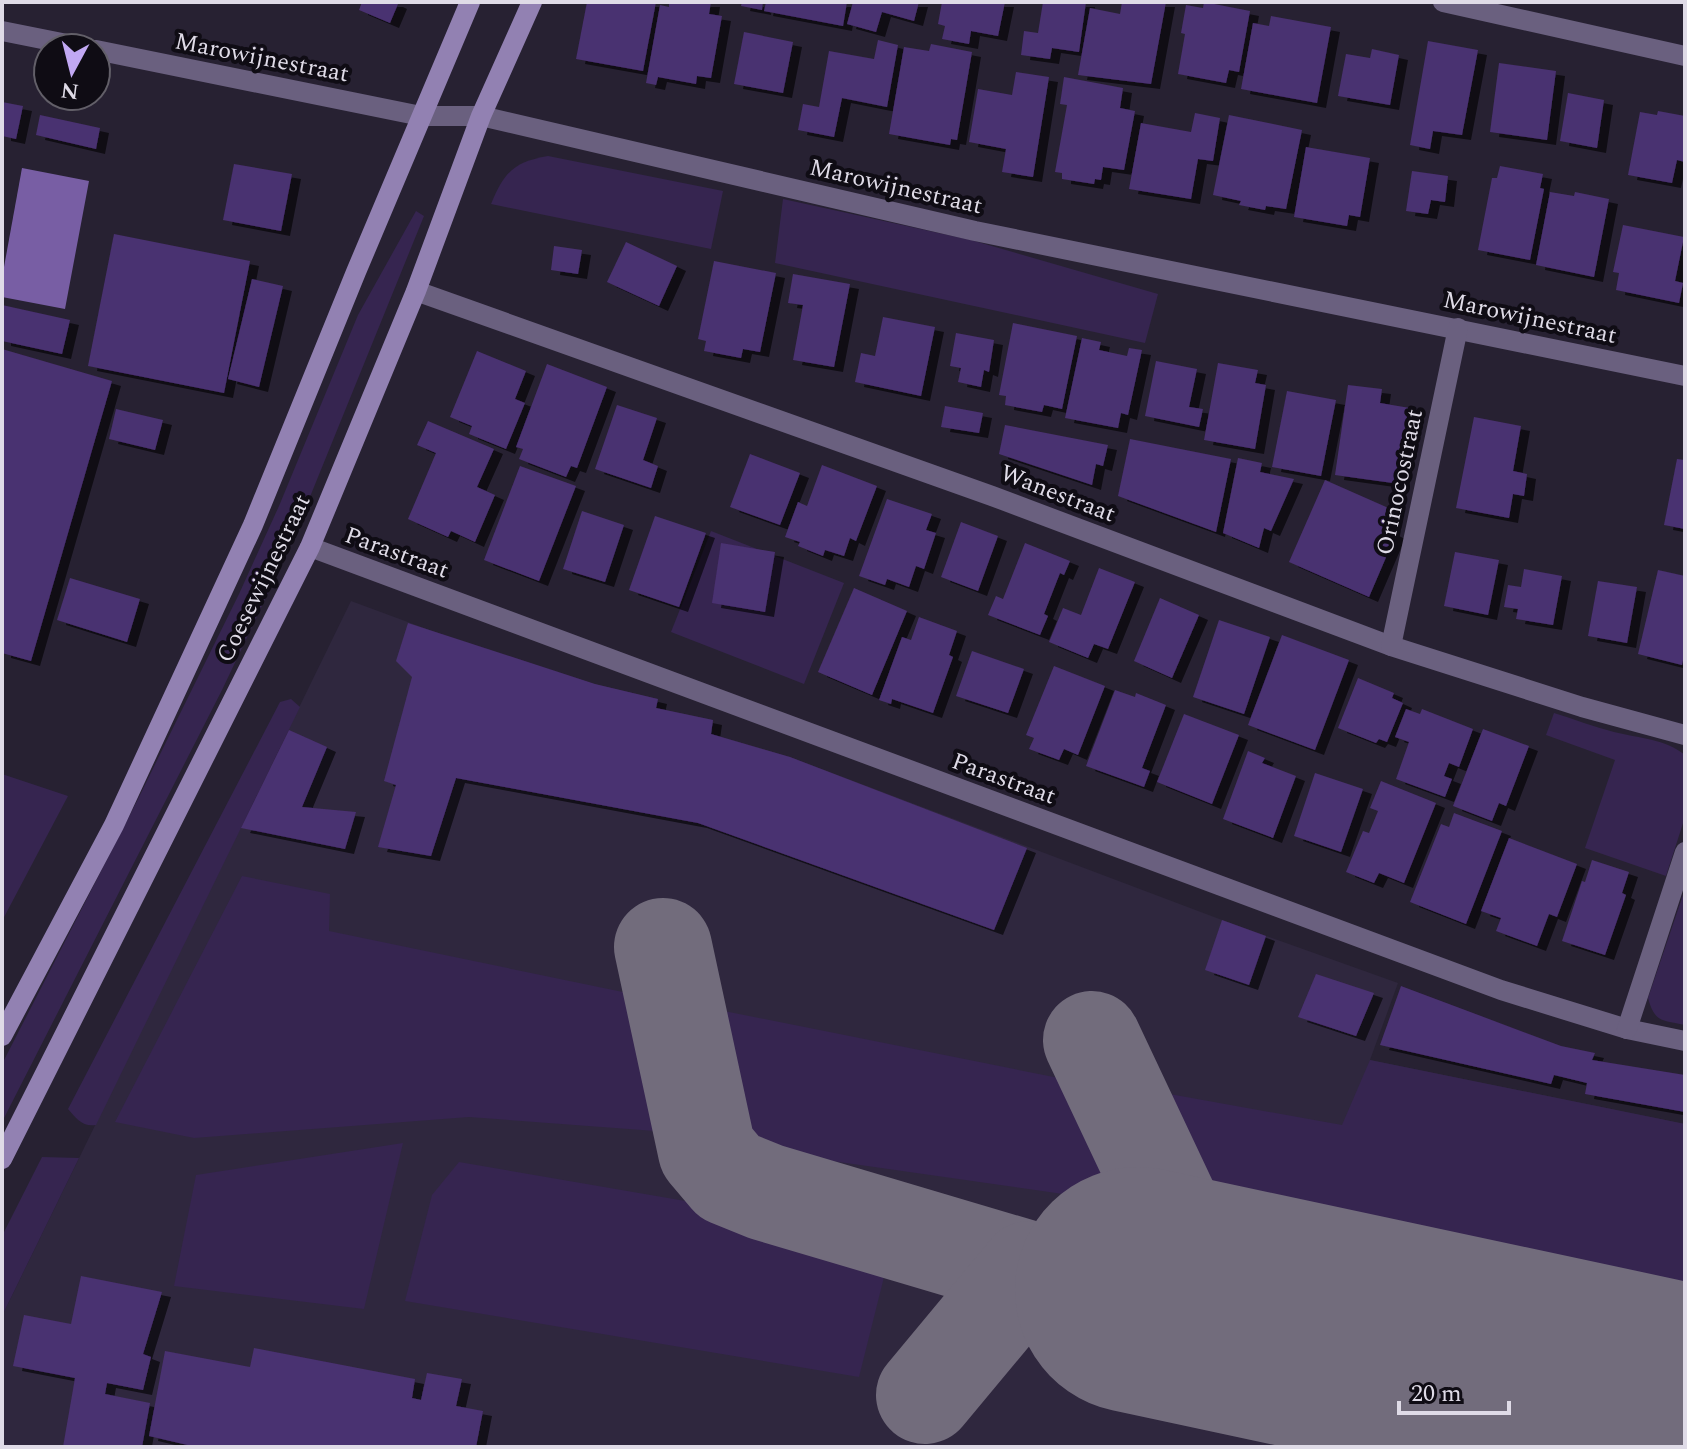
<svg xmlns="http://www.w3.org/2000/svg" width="1687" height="1449" font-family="Spectral,serif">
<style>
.built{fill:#2f273e}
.green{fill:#362550}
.water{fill:#785ea4}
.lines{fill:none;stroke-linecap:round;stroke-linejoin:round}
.taxiway{stroke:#726c7c;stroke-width:98}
.runway{stroke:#726c7c;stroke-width:246}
.building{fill:#4a3071;filter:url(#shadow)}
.street{stroke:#6a607f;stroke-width:20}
.secondary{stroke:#9281b2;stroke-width:20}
.labels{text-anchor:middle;stroke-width:8;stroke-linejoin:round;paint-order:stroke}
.street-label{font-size:24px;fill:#dfdbe7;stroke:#0f0c14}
</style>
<defs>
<filter id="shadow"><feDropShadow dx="9" dy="5" stdDeviation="0" flood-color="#0009"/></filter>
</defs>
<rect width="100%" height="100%" fill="#272132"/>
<!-- built -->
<path class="built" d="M351 601 470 645 594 684 658 699 657 708 713 720 712 734 790 757 1222 920 1398 983 1370 1060 1685 1124V1447H2V1316Z"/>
<!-- green -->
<g class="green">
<path d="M548 156 723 191 711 249 491 204C504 172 514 162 548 156Z"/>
<path d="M783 199 971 240 1158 294 1145 343 775 263Z"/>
<path d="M416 211 424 216 288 551 222 690 2 1122V1064L137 801 239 594 279 506 358 315Z"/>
<path d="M711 531 844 583 804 684 671 632Z"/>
<path d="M291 699 300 707 96 1125C82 1127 76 1118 68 1109L280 702Z"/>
<path d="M1554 713C1574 719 1594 727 1614 732 1638 738 1666 739 1685 755V817L1666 876 1585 848 1615 760 1546 735Z"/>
<path d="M2 774 68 796 2 921Z"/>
<path d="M242 876 330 894 329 931 647 997 682 1133 469 1117 194 1138 115 1122Z"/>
<path d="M1685 889V1025C1662 1020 1655 1023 1648 998Z"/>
<path d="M704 1007 1084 1083 1119 1202 748 1149Z"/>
<path d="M1370 1060 1685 1124V1304L1480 1256 1167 1188 1153 1091 1342 1125Z"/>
<path d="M403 1143 364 1309 174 1286 196 1175Z"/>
<path d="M42 1157 79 1158 2 1316V1236Z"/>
<path d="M459 1162 894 1237 859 1377 405 1301 432 1195Z"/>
</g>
<!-- water -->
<path class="water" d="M22 168 89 181 65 309 2 297V278Z"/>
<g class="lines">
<!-- taxiway -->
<g class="taxiway">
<path d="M663 947 707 1151 729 1177 766 1192 1029 1270"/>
<path d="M1092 1040 1218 1307"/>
<path d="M925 1395 1029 1270 1138 1290"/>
</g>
<!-- runway -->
<path class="runway" d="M1138 1290 1685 1407"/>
</g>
<!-- building -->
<g class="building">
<path d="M362 2H394L398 4 390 23 359 10Z"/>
<path d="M587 2H656L643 71 576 59Z"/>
<path d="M669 2H711L709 14 722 16 711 78 697 76 696 84 658 77 656 85 646 83 660 5 669 7Z"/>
<path d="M742 2H763L762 10 741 6Z"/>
<path d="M766 2H847L843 26 764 11Z"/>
<path d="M853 2H919L914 21 882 12 876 32 847 24Z"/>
<path d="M942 2H1005L998 36 971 31 969 44 942 39 945 26 938 24Z"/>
<path d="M1043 2H1086L1079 52 1052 48 1050 59 1021 55 1024 31 1038 33Z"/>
<path d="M1122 2H1166L1151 84 1078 75 1090 8 1120 14Z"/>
<path d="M1204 2 1250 11 1239 72 1229 70 1226 83 1178 74 1185 34 1181 33 1186 5 1203 8Z"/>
<path d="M1271 16 1331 27 1317 103 1241 89 1253 23 1269 26Z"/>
<path d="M744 32 793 42 783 93 734 84Z"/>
<path d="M878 40 898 45 887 107 842 98 834 137 798 130 803 104 819 107 829 51 874 59Z"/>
<path d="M1428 41 1478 50 1462 135 1433 131 1430 149 1410 145Z"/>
<path d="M931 44 972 52 957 140 951 139 950 145 889 134 904 47 929 51Z"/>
<path d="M1372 49 1399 55 1390 105 1338 96 1346 54 1370 58Z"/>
<path d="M1499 63 1556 71 1547 140 1490 132Z"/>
<path d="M1016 72 1049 77 1033 177 1002 172 1006 149 969 142 978 89 1012 95Z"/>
<path d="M1064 77 1123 88 1120 108 1135 111 1124 170 1103 167 1101 180 1095 179 1094 184 1062 179V173L1055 172 1067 105 1060 104Z"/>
<path d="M1568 93 1604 100 1597 148 1560 141Z"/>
<path d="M2 102 23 106 16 139 2 136Z"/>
<path d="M1658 111 1685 116V162L1677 160 1672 183 1628 175 1640 112 1657 115Z"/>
<path d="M1195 113 1220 118 1213 161 1198 159 1191 199 1129 189 1141 123 1191 132Z"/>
<path d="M40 115 100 128 96 149 36 135Z"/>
<path d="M1229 115 1302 130 1286 209 1266 206 1265 210 1239 205 1241 201 1213 195Z"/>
<path d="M1306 147 1370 158 1360 217 1349 215 1347 226 1294 217Z"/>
<path d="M234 164 292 174 281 231 223 220Z"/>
<path d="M1500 166 1543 174 1540 188 1544 189 1530 260 1478 250 1492 178H1497Z"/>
<path d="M1412 171 1448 176 1445 202 1431 200 1428 214 1406 211Z"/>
<path d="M1550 192 1574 196 1575 192 1609 199 1594 277 1536 265Z"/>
<path d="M1623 225 1684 237 1675 281 1683 283 1679 303 1616 290 1619 273 1613 272Z"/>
<path d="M114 234 250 261 224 393 88 366Z"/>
<path d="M626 242 677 266 659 306 607 282Z"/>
<path d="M554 246 582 250 578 274 551 270Z"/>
<path d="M714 261 776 273 760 352 743 349 741 358 704 351 706 341 698 339Z"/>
<path d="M793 274 850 284 834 367 793 360 803 305 788 303Z"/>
<path d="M252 279 283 286 259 387 228 379Z"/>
<path d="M2 305 70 320 62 354 2 341Z"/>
<path d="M883 317 935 327 921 396 855 382 861 353 875 356Z"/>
<path d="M1013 323 1077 336 1062 409 1044 405 1042 412 1005 405 1006 396 999 395Z"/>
<path d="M956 333 994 340 989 372 984 370 981 387 958 382 961 368 950 366Z"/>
<path d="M1082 338 1101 342 1099 350 1127 356 1129 348 1142 350 1128 415 1121 413 1118 428 1065 418Z"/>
<path d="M2 349 112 381 31 661 2 653Z"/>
<path d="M477 351 526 371 515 399 525 403 506 449 469 434 472 426 450 417Z"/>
<path d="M1156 361 1197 369 1189 407 1203 409 1199 427 1145 416Z"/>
<path d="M1218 363 1258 370 1255 383 1266 385 1255 449 1204 440Z"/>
<path d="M547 364 607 387 577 468 571 466 566 477 519 459 523 449 516 447Z"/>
<path d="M1348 385 1382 389 1380 403 1410 408 1400 484 1335 475Z"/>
<path d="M1287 391 1336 400 1321 476 1272 467Z"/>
<path d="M617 405 657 418 643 460 658 466 651 488 595 469Z"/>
<path d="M945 406 983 413 979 433 941 427Z"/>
<path d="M116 409 163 420 155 450 109 439Z"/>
<path d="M1474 417 1521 426 1513 471 1527 474 1524 496 1513 494 1509 518 1456 508Z"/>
<path d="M428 421 494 449 477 487 495 495 475 542 451 531 448 537 408 519 436 453 417 445Z"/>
<path d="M1005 425 1108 445 1103 466 1096 464 1092 485 999 454Z"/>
<path d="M1130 439 1231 459 1216 532 1118 496Z"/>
<path d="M750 454 800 473 780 525 730 507Z"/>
<path d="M1238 458 1262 463 1260 472 1294 479 1271 531 1264 528 1259 548 1223 533Z"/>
<path d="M1677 459 1685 460V529L1664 525Z"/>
<path d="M822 465 877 486 856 541 850 538 844 556 825 550 823 556 798 546 800 542 785 537 798 502 807 506Z"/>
<path d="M520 466 576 486 539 581 484 560Z"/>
<path d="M1325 480 1393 510 1384 528 1396 534 1369 597 1289 562Z"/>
<path d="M887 499 932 514 926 530 936 533 924 569 916 566 909 587 887 579 885 585 859 576Z"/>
<path d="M582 511 624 525 605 582 563 569Z"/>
<path d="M655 516 706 533 679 607 629 590Z"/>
<path d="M961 522 998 536 978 591 941 577Z"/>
<path d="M721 543 775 552 765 612 712 603Z"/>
<path d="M1025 543 1070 561 1064 575 1060 573 1044 614 1048 616 1040 635 988 615 996 596 1003 599Z"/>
<path d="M1455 552 1499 560 1488 615 1444 606Z"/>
<path d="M1099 568 1135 582 1108 649 1094 644 1088 658 1049 642 1063 608 1081 615Z"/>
<path d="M1524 569 1562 576 1553 625 1516 619 1518 609 1504 607 1508 585 1521 587Z"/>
<path d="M1658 570 1685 576V650L1682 665 1638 654Z"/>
<path d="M70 578 140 599 127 642 57 620Z"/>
<path d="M1598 581 1637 587 1627 643 1588 636Z"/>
<path d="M854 588 907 611 872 695 818 672Z"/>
<path d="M1160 598 1199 615 1172 678 1134 661Z"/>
<path d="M919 617 957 631 949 655 953 657 933 713 892 699 891 704 879 700 902 637 911 640Z"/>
<path d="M1219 620 1270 637 1244 714 1193 697Z"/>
<path d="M408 623 595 684 658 699 656 708 713 720 711 734 790 757 1027 848 994 930 698 823 456 778 431 856 378 847 396 785 384 781 412 677 396 661Z"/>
<path d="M1282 635 1349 660 1315 750 1248 725Z"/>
<path d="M972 651 1024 669 1008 713 956 696Z"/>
<path d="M1054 666 1105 686 1078 755 1064 749 1059 760 1029 749 1034 738 1026 735Z"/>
<path d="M1358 678 1394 693 1392 698 1403 703 1387 742 1379 739 1376 743 1338 728Z"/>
<path d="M1115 690 1135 697 1136 693 1166 705 1142 768 1150 771 1144 787 1086 766Z"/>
<path d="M1406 709 1420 714 1422 709 1473 729 1459 767 1449 763 1444 776 1452 779 1445 797 1396 779 1409 742 1395 737Z"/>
<path d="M1184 714 1239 735 1212 804 1157 782Z"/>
<path d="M1483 729 1529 746 1506 806 1499 803 1492 821 1453 806Z"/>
<path d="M289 730 327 747 302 807 356 812 345 849 241 828Z"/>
<path d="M1248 751 1265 758 1262 763 1296 776 1273 838 1223 819Z"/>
<path d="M1315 773 1363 789 1341 852 1294 836Z"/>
<path d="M1381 781 1436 803 1404 883 1379 873 1374 883 1346 872 1363 831 1369 833 1378 811 1370 808Z"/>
<path d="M1454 813 1502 831 1466 924 1410 902 1441 824 1449 827Z"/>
<path d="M1509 838 1577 864 1557 917 1549 914 1537 946 1496 931 1501 918 1481 911Z"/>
<path d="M1592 860 1629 872 1622 893 1626 895 1605 955 1562 941 1582 881 1585 882Z"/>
<path d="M1222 920 1266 936 1249 985 1205 970Z"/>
<path d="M1316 974 1374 993 1356 1036 1298 1017Z"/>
<path d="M1401 986 1561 1046 1595 1053 1592 1060 1685 1075V1112L1585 1094 1587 1083 1554 1075 1551 1084 1380 1045Z"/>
<path d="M81 1276 162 1292 143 1354 151 1357 143 1390 107 1383 105 1394 150 1403 142 1447H63L75 1378 13 1366 24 1315 71 1324Z"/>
<path d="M254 1348 415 1379 412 1398 421 1400 427 1373 462 1379 456 1406 483 1411 476 1447H196L149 1436 165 1351 250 1367Z"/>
</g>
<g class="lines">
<!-- street -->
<g class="street">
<path d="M1443 2 1685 56"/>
<path d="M2 31 87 48"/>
<path d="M96 50 421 116H481L975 231 1685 376"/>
<path d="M416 291 992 496 1391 646 1582 707 1685 735"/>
<path d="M310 547 1501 990 1627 1029 1685 1041"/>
<path d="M1391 646 1458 328"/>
<path d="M1627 1029 1685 852"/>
</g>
<!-- secondary -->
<g class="secondary">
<path d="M2 1036 114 825 253 525 356 272 470 2"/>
<path d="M2 1159 310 547 416 291 481 116 532 2"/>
</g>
</g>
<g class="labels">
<!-- street labels -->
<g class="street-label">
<text transform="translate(262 57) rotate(11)" y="8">Marowijnestraat</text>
<text transform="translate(896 186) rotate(13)" y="8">Marowijnestraat</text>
<text transform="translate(1530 317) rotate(12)" y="8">Marowijnestraat</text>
<text transform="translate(1399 482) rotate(-78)" y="8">Orinocostraat</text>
<text transform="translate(1058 493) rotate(21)" y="8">Wanestraat</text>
<text transform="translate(397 552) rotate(20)" y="8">Parastraat</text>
<text transform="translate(263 578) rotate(-64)" y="8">Coesewijnestraat</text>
<text transform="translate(1004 778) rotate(20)" y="8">Parastraat</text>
</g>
</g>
<!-- border -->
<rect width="1687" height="1449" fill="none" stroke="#dfdbe7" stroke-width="8"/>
<!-- north arrow -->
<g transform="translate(72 72) rotate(187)"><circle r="38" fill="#0f0c14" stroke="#625f68" stroke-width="2"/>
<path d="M0-6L14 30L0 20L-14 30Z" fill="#c1a8f3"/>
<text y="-12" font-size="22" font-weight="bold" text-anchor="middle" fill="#dfdbe7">N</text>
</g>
<!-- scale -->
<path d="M1399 1401v12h110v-12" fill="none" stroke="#dfdbe7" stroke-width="4"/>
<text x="1411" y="1401" font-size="24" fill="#dfdbe7" stroke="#0f0c14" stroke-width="6" paint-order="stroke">20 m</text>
</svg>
